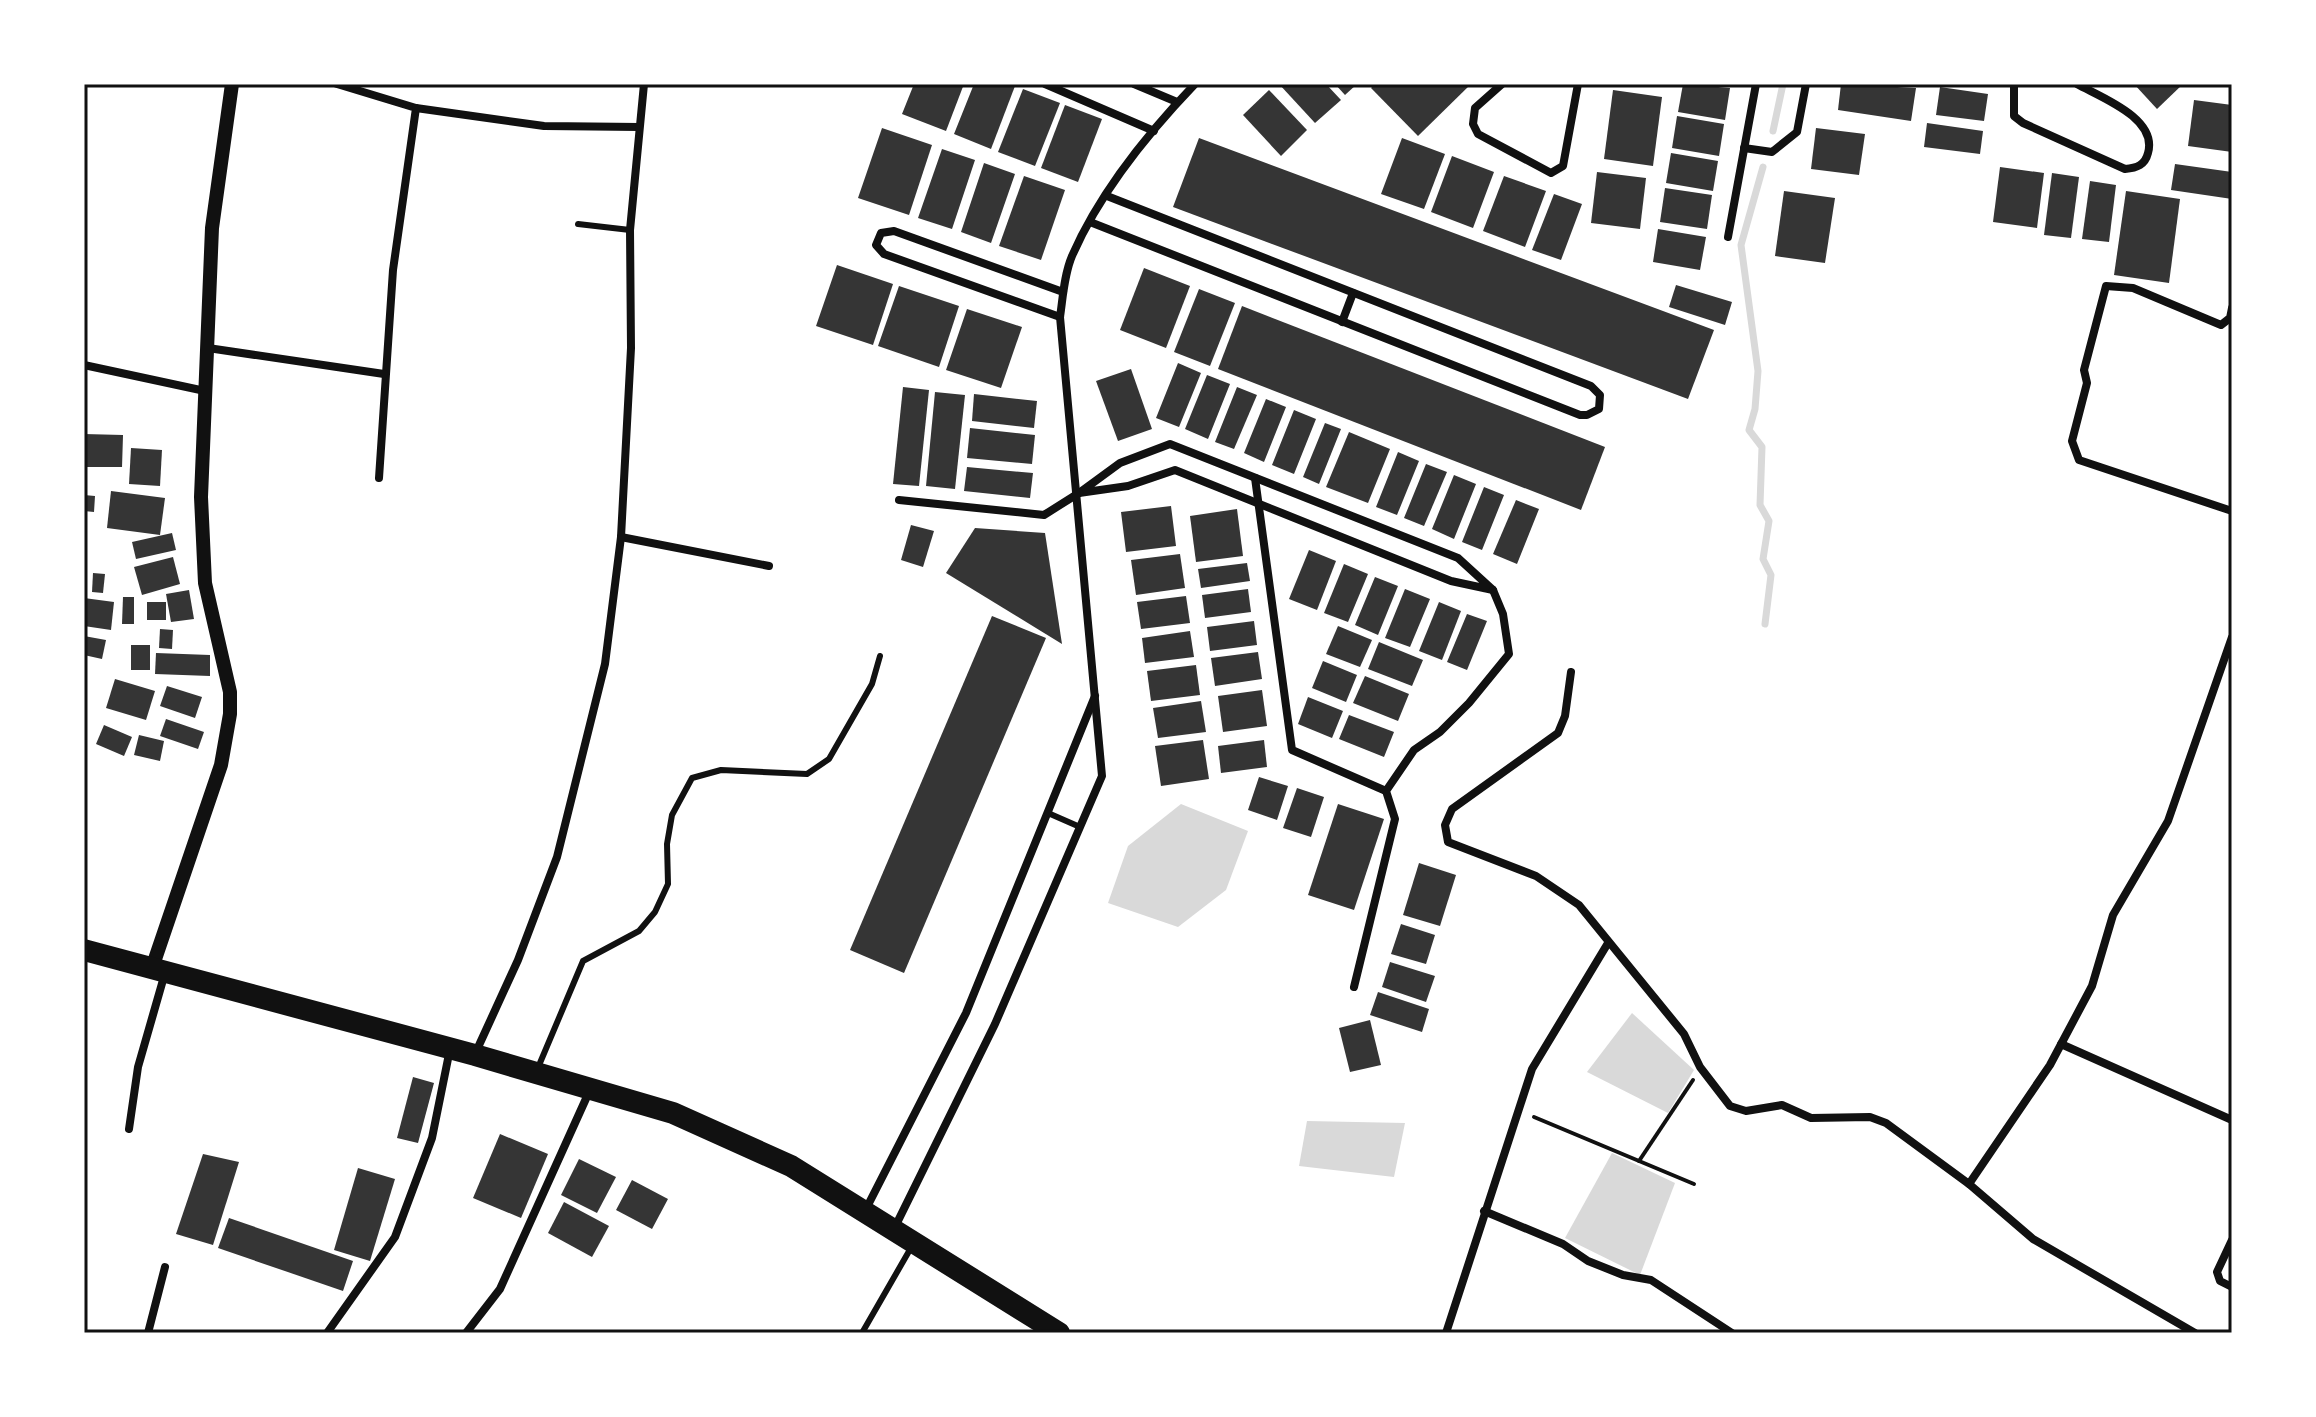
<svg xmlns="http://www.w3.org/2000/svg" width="2316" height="1417" font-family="Quicksand,sans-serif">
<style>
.water{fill:#d9d9d9}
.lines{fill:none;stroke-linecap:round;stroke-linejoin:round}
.stream{stroke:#d9d9d9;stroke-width:7}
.building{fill:#353535}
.path{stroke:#111;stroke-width:4}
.service{stroke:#111;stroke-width:6}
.minor{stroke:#111;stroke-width:8}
.tertiary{stroke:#111;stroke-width:14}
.trunk{stroke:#111;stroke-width:22}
.neatline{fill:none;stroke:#111;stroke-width:3}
</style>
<rect width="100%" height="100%" fill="#fff"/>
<!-- water -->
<g class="water">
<path d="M1181 804 1248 831 1226 890 1178 927 1108 903 1128 846Z"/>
<path d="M1632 1013 1694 1070 1668 1113 1587 1072Z"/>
<path d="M1307 1121 1405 1123 1394 1177 1299 1166Z"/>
<path d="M1612 1153 1675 1183 1640 1275 1565 1238Z"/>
</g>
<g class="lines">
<!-- stream -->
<g class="stream">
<path d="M1773 131 1783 84"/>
<path d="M1763 167 1741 245 1758 371 1755 409 1749 430 1762 447 1760 505 1769 521 1763 559 1771 575 1765 624"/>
</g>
</g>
<!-- building -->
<g class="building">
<path d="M914 84H964L946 131 902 114Z"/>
<path d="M974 84 1015 86 991 149 954 134Z"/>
<path d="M1279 84H1326L1341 100 1315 123Z"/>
<path d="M1335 84H1357L1345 95Z"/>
<path d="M1375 84H1471L1418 136 1371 88Z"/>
<path d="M1683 84 1730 88 1725 120 1678 112Z"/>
<path d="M1841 84 1916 88 1911 121 1838 110Z"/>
<path d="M2134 84H2183L2157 109Z"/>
<path d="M1940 87 1988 94 1984 121 1936 115Z"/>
<path d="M1023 89 1060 103 1035 166 998 152Z"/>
<path d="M1269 90 1307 130 1281 156 1243 115Z"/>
<path d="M1613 90 1662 97 1653 166 1604 159Z"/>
<path d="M2194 100 2232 105V152L2188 146Z"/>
<path d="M1065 105 1102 119 1078 182 1041 168Z"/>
<path d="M1677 116 1724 124 1719 156 1672 148Z"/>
<path d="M1927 123 1983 131 1980 154 1924 147Z"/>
<path d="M882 128 932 145 909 215 858 198Z"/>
<path d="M1816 128 1865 134 1859 175 1811 169Z"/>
<path d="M1199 138 1714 330 1688 399 1173 207Z"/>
<path d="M1402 138 1445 154 1424 209 1381 194Z"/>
<path d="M942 149 975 160 952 229 918 218Z"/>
<path d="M1671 153 1718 161 1713 191 1666 183Z"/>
<path d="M1452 156 1494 172 1473 228 1431 212Z"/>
<path d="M984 163 1015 174 991 243 961 232Z"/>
<path d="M2175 164 2232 172V199L2171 190Z"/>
<path d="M2000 167 2044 173 2037 228 1993 222Z"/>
<path d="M1597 172 1646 178 1640 229 1591 223Z"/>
<path d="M2052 173 2079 177 2071 238 2044 235Z"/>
<path d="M1024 176 1065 190 1041 260 999 246Z"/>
<path d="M1504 176 1546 191 1525 247 1483 231Z"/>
<path d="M2090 181 2116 185 2109 242 2082 239Z"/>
<path d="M1665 188 1712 195 1707 229 1660 222Z"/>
<path d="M1784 191 1835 198 1825 263 1775 256Z"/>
<path d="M2126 191 2180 199 2169 283 2114 275Z"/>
<path d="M1554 194 1582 204 1561 260 1532 250Z"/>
<path d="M1658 229 1706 237 1700 270 1653 262Z"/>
<path d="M837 265 893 284 873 345 816 326Z"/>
<path d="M1144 268 1190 286 1166 348 1120 330Z"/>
<path d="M1676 285 1732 302 1725 325 1669 307Z"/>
<path d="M899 286 959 306 939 367 878 346Z"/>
<path d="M1199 289 1235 303 1210 366 1174 352Z"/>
<path d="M1242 306 1605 447 1581 510 1218 369Z"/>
<path d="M967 309 1022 327 1001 388 946 370Z"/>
<path d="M1178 363 1201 373 1179 427 1156 418Z"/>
<path d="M1131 369 1152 429 1118 441 1096 381Z"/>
<path d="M1207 375 1230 384 1208 439 1185 429Z"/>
<path d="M903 387 929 390 919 486 893 484Z"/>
<path d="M1237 387 1257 395 1234 449 1215 442Z"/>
<path d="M935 392 965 395 955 489 926 486Z"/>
<path d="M974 394 1037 401 1034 428 972 421Z"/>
<path d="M1266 399 1286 407 1264 462 1244 453Z"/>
<path d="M1294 410 1316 419 1294 474 1272 465Z"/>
<path d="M1325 423 1341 429 1319 484 1303 477Z"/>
<path d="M970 428 1035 435 1032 464 967 458Z"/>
<path d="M1349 432 1390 449 1368 503 1326 487Z"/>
<path d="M84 434 123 435 122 467H84Z"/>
<path d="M131 448 162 450 160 486 129 484Z"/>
<path d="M1398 452 1419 461 1397 515 1376 507Z"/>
<path d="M1426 464 1447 472 1424 526 1404 518Z"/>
<path d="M967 467 1033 473 1030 498 964 491Z"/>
<path d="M1454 475 1476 484 1454 539 1432 529Z"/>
<path d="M1484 487 1504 495 1482 550 1462 542Z"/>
<path d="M111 491 165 498 160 535 107 528Z"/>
<path d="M84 495 95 496 94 512 84 511Z"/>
<path d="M1516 500 1539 509 1517 564 1493 554Z"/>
<path d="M1171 506 1176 546 1126 552 1121 512Z"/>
<path d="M1237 509 1243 556 1196 562 1190 516Z"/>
<path d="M911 525 934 531 923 567 901 560Z"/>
<path d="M975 528 1045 533 1062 644 946 573Z"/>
<path d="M172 533 176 550 136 559 132 542Z"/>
<path d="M1309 550 1336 561 1317 610 1289 599Z"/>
<path d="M1180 554 1185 588 1136 595 1131 560Z"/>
<path d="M173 557 180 584 142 595 134 567Z"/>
<path d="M1247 563 1250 581 1201 588 1198 569Z"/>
<path d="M1344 564 1368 574 1348 622 1324 613Z"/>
<path d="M93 573 105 574 103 593 92 592Z"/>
<path d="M1375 577 1398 586 1378 635 1355 625Z"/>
<path d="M1248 589 1251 612 1205 618 1202 595Z"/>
<path d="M1405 589 1430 599 1410 647 1385 638Z"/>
<path d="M189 590 194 619 171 622 166 594Z"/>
<path d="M1186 596 1190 623 1141 629 1137 602Z"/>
<path d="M123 597H134V624H122Z"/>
<path d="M84 598 114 602 111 630 84 626Z"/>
<rect x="147" y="602" width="19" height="18"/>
<path d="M1439 602 1461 611 1442 660 1419 651Z"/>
<path d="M1467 614 1487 621 1467 670 1447 662Z"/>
<path d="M992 616 1046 638 904 973 850 950Z"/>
<path d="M1254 621 1257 645 1210 651 1207 627Z"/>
<path d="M1338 626 1372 640 1360 667 1326 654Z"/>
<path d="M160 629 173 630 172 649 159 648Z"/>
<path d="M1190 631 1194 657 1145 663 1142 638Z"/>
<path d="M84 636 106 640 102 659 84 655Z"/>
<path d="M1379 642 1423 660 1412 686 1368 669Z"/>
<rect x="131" y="645" width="19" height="25"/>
<path d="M1258 652 1262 679 1215 686 1211 658Z"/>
<path d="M156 653 210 655V676L155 674Z"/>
<path d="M1323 661 1357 675 1346 702 1312 688Z"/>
<path d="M1196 665 1200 695 1151 701 1147 671Z"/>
<path d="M1365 676 1409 694 1398 721 1353 703Z"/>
<path d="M115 679 155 691 146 720 106 708Z"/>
<path d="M167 686 202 697 195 718 160 706Z"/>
<path d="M1262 690 1267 726 1223 732 1218 696Z"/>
<path d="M1308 697 1343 711 1332 738 1298 724Z"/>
<path d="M1201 701 1206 732 1158 738 1153 708Z"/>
<path d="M1349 715 1394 732 1384 757 1339 739Z"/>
<path d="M166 719 204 732 198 749 160 736Z"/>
<path d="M104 725 132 737 124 756 96 744Z"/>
<path d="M139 735 164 741 160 761 134 755Z"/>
<path d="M1203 740 1209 779 1161 786 1155 746Z"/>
<path d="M1264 740 1267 767 1221 773 1218 746Z"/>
<path d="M1259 777 1288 786 1277 820 1248 810Z"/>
<path d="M1297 788 1324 797 1311 837 1283 828Z"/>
<path d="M1338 804 1384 819 1354 910 1308 895Z"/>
<path d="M1419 863 1456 875 1440 926 1403 915Z"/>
<path d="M1401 924 1435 935 1426 964 1391 954Z"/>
<path d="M1390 962 1435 976 1426 1002 1382 987Z"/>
<path d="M1378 992 1429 1009 1422 1032 1370 1015Z"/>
<path d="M1370 1020 1381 1065 1350 1072 1339 1028Z"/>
<path d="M413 1077 434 1083 418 1143 397 1138Z"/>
<path d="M500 1134 548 1154 521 1218 473 1198Z"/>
<path d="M203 1154 239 1162 213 1245 176 1234Z"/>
<path d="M579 1159 616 1177 597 1213 561 1195Z"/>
<path d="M358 1168 395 1179 370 1261 334 1250Z"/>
<path d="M632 1180 668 1199 652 1229 616 1210Z"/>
<path d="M564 1202 609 1226 592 1257 548 1233Z"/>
<path d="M229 1218 353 1261 343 1291 218 1248Z"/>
</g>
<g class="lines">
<!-- path -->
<g class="path">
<path d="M1534 1117 1694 1184"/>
<path d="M1639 1161 1693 1080"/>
</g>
<!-- service -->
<g class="service">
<path d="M578 224 630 230"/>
<path d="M1048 813 1080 827"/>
<path d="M537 1070 583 961 639 931 655 912 668 884 667 844 672 815 692 778 721 770 807 774 829 759 872 684 880 656"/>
<path d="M862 1333 912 1246"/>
</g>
<!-- minor -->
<g class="minor">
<path d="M337 84 416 108 393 270 379 478"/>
<path d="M1045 84 1154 131"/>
<path d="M1134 84 1177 102"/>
<path d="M1502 84 1475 108 1473 124 1478 134 1551 173 1563 166 1578 84"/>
<path d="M2014 84V116L2023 123 2125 169C2137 168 2145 165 2148 153 2158 118 2100 97 2077 84"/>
<path d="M416 108 544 126 639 127"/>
<path d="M1744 148 1772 152 1797 132 1806 84"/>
<path d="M1090 222 1580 415H1587L1599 409 1600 395 1591 386 1107 196"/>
<path d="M1728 237 1756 84"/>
<path d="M2232 308 2230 318 2221 325 2133 288 2106 286 2084 370 2087 383 2072 441 2079 460 2232 511"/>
<path d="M1060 317 884 254 876 245 881 233 894 231 1063 292"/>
<path d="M1342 322 1353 293"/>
<path d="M208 348 384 374"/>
<path d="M84 365 205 391"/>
<path d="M1170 444 1458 558 1493 590 1451 581 1175 470 1128 486 1079 493 1120 463Z"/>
<path d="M1255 478 1292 750 1386 791"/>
<path d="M899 500 1044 515 1079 493"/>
<path d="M621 537 769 566"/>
<path d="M1571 672 1565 716 1558 733 1452 809 1445 825 1448 842 1536 876 1579 905 1684 1034 1700 1067 1730 1106 1746 1111 1782 1105 1811 1118 1870 1117 1886 1123 1969 1184 2033 1239 2195 1333"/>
<path d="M1354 987 1395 819 1386 791 1414 750 1440 732 1469 703 1509 654 1503 614 1493 590"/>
<path d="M2061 1044 2232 1120"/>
<path d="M475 1054 518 960 557 857 605 664 621 537 631 348 630 230 644 84"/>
<path d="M129 1129 138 1067 165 973"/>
<path d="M1969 1184 2050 1065 2092 986 2113 915 2168 821 2232 637"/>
<path d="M866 1209 966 1013 1095 696"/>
<path d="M1484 1211 1563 1244 1588 1261 1623 1275 1651 1280 1732 1333"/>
<path d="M894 1229 995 1024 1102 776 1060 317C1063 297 1064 275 1072 256 1099 194 1148 133 1195 84"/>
<path d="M2232 1240 2217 1272 2220 1281 2232 1287"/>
<path d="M148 1333 165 1267"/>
<path d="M327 1333 395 1237 432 1138 450 1049"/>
<path d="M466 1333 500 1289 589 1092"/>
<path d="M1446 1333 1532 1069 1608 943"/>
</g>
<!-- tertiary -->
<path class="tertiary" d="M152 968 221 765 230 714V692L205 583 201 497 212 228 232 84"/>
<!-- trunk -->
<path class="trunk" d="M84 950 475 1055 673 1113 791 1166 1059 1333"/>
</g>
<!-- border -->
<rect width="2316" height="1417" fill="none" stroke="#ffffff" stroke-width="172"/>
<rect x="86" y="86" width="2144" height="1245" class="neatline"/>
</svg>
